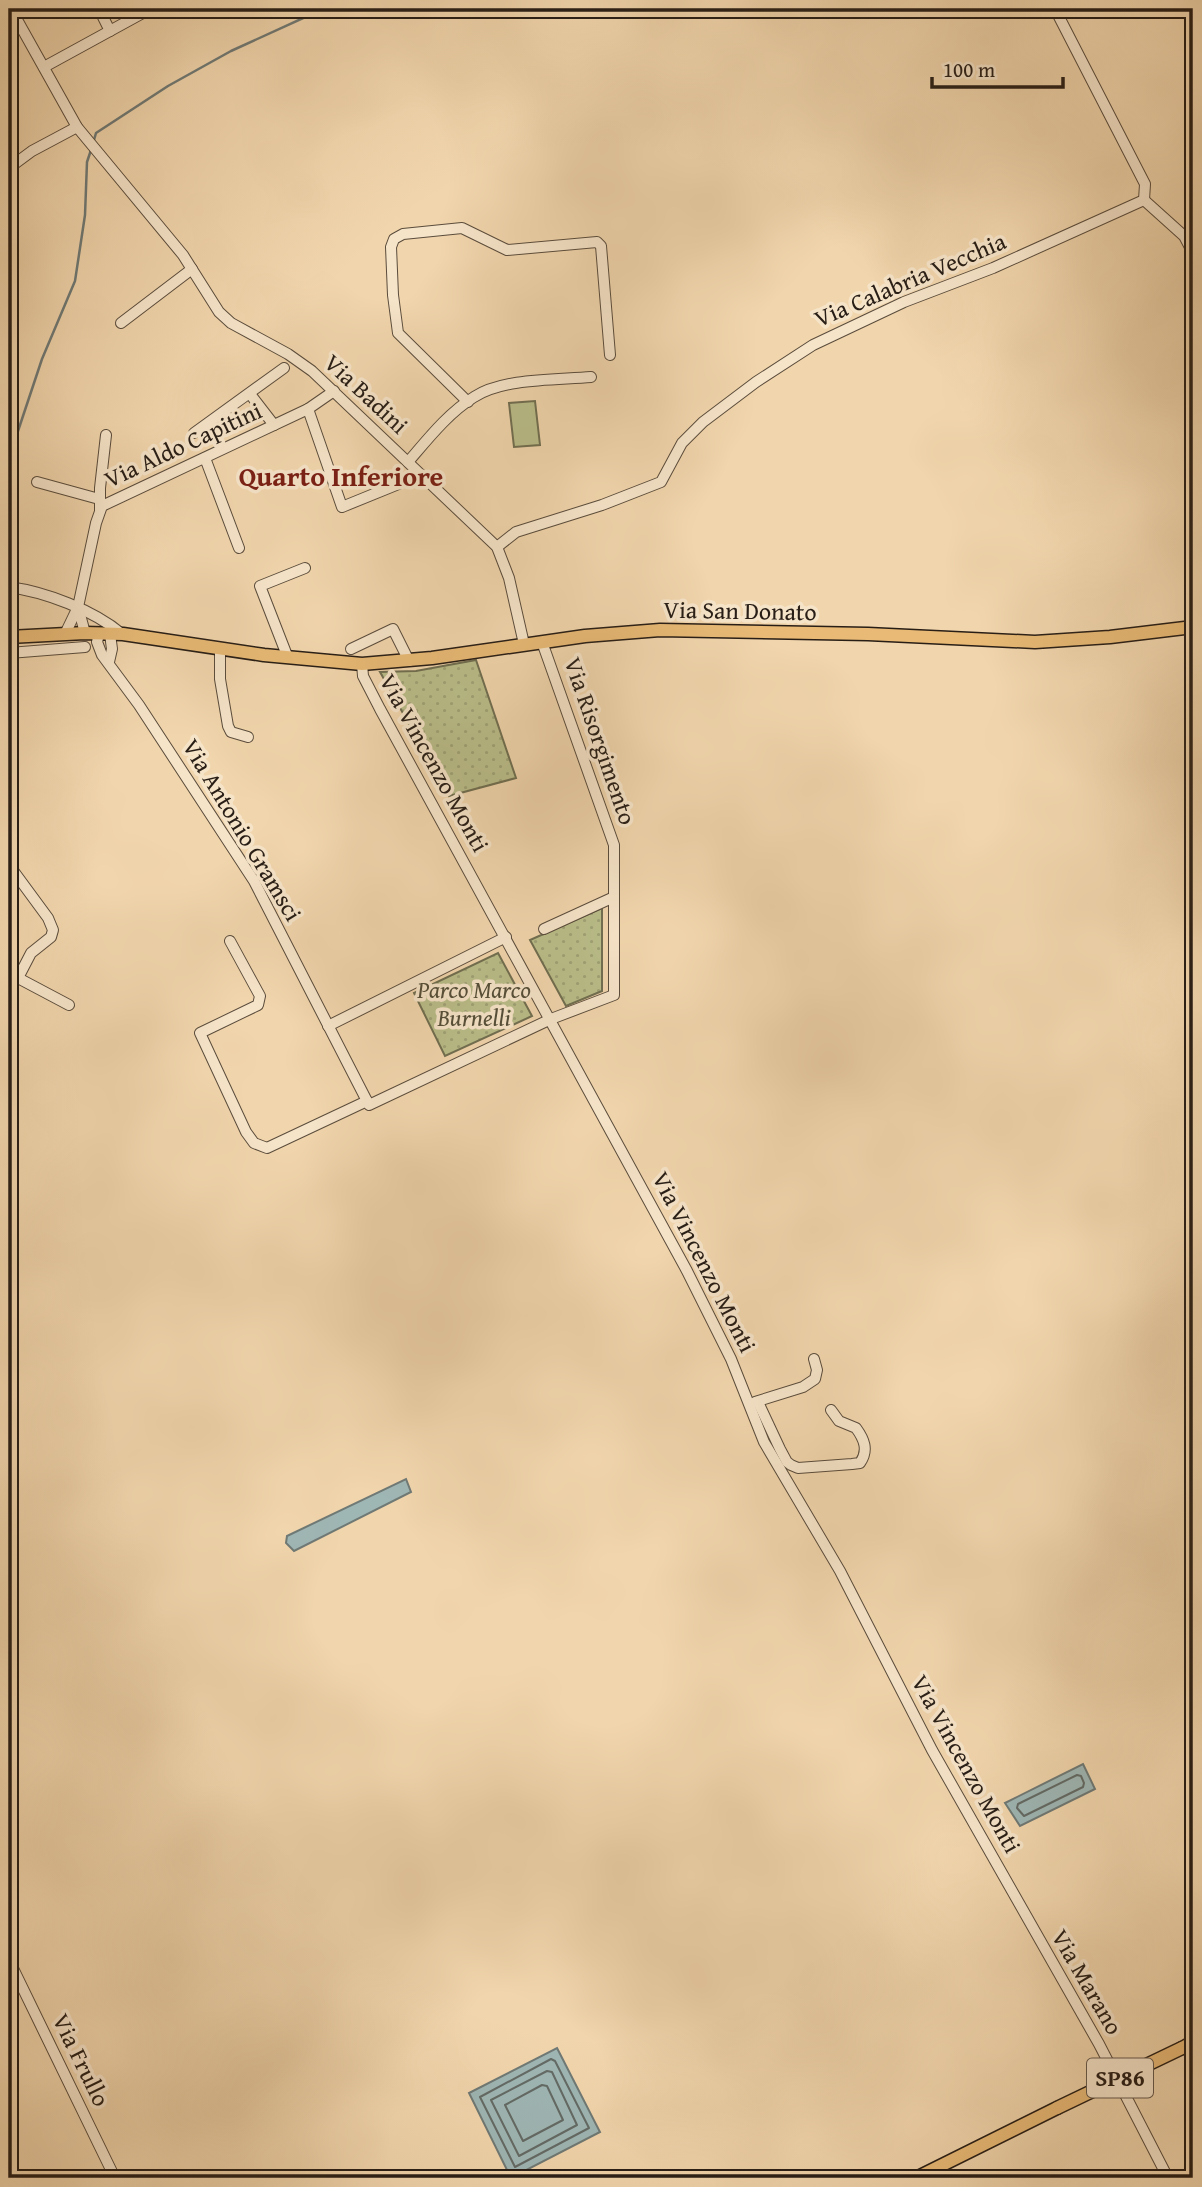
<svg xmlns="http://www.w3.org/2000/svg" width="1202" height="2187" font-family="'Gentium Book Plus',serif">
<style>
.green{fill:url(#green-dots);stroke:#706e50;stroke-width:2}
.pitch{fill:#b9bd89;stroke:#706e50;stroke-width:2}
.water{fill:#9eb6b4;stroke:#6f7975;stroke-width:2}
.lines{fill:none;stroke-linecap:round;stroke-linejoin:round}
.shore{stroke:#636a65;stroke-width:2}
.stream{stroke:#6f7975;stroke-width:2.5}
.minor-casing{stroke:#5a4c3c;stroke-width:12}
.major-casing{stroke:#281e16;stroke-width:15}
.minor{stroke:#f6e4c9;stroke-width:10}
.major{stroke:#e8ba76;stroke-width:12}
.major-bridge-casing{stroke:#281e16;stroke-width:15;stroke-linecap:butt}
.major-bridge{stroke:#e8ba76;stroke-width:12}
.labels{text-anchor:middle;stroke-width:7;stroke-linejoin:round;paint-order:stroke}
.shield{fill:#f6e4c9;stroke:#66594c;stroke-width:2}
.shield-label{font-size:23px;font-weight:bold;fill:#281e16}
.street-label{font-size:24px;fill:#281e16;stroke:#f6e4c9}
.park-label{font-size:24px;font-style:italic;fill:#544e38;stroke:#f6e4c9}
.quarter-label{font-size:28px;font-weight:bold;fill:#7a1f14;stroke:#f6e4c9}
</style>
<defs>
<pattern id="green-dots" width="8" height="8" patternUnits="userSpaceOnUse" patternTransform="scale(1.75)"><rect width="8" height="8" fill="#b9bd89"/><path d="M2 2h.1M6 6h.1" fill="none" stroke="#9fa276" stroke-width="1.8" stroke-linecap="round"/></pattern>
</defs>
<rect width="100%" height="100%" fill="#f1d5ac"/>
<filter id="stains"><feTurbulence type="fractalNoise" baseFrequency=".00286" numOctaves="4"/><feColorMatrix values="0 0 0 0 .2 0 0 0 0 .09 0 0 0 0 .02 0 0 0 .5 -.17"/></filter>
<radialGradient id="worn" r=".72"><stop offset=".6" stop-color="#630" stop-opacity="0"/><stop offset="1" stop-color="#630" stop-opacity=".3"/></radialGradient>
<!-- green -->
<g class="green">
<path d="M476 660 516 778 449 796 380 672 416 671Z"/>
<path d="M602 908V991L566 1006 530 940Z"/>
<path d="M498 953 532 1016 445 1056 414 993Z"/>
</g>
<!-- pitch -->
<path class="pitch" d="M535 401 540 445 514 447 509 403Z"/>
<!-- water -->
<g class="water">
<path d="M406 1479 411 1492 294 1551 286 1543 287 1536Z"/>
<path d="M1083 1764 1095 1789 1020 1826 1005 1803Z"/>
<path d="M557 2048 600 2132 511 2178 469 2093Z"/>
</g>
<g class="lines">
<!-- shore -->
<g class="shore">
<path d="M1077 1775 1081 1776 1084 1783 1083 1787 1024 1816 1017 1808 1018 1804Z"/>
<path d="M551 2059 555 2061 589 2128 515 2167 480 2097Z"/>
<path d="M547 2071 552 2072 577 2125 519 2156 491 2100Z"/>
<path d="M542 2085 547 2086 563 2120 523 2141 505 2105Z"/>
</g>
<!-- stream -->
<g class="stream">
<path d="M94 140 96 133 168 86 231 51 323 9"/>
<path d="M9 458 42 359 75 281 85 215 87 162 91 150"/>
</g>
<defs>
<g id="minor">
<path d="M11 9 77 127 183 255 219 312 231 323 288 354 312 371 497 547 509 578 524 644"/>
<path d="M99 9 110 31"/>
<path d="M44 67 150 9"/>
<path d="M9 168 32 151 77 127"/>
<path d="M1144 200 1184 236 1193 253"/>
<path d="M121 323 192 269"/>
<path d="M250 394 274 425"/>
<path d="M468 402 398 333 393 295 391 247 394 239 403 234 462 228 507 250 597 242 601 246 610 355"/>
<path d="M308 409 342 507 401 483"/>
<path d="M194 433 284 368"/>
<path d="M205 458 239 548"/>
<path d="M408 462C427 440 448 413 474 397 503 378 556 380 591 377"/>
<path d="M37 482 99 499"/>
<path d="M100 510V488L106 435"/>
<path d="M497 547 516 532 602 505 661 482 682 443 703 422 756 382 813 345 904 302 993 268 1144 200 1145 184 1055 9"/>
<path d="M9 587C46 592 93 610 122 634"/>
<path d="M78 607 85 633"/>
<path d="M65 634 78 607 96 523 102 506 308 409 334 391"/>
<path d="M99 634 97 642 102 655 139 705 254 881 369 1105 551 1019 614 995V845L542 642"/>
<path d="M220 648V679L228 726 231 732 248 737"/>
<path d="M351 649 393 629 409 661"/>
<path d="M9 653 85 647"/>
<path d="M288 658 260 586 305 568"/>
<path d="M109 662 112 649 110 634"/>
<path d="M362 664 363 676 380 709 687 1271 731 1359 764 1442 840 1571 932 1750 1099 2044 1168 2178"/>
<path d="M9 865 48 918 53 930 51 937 31 953 18 978 9 973"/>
<path d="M544 929 614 897"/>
<path d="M230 941 260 996 258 1005 200 1033 246 1132 254 1143 267 1148 367 1101"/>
<path d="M18 978 69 1005"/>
<path d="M328 1026 506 937"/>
<path d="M755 1402 803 1387 815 1379 817 1370 814 1359"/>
<path d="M758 1402 780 1449 787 1462 791 1465 798 1468 852 1464 860 1463C869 1450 864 1439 856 1428L839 1421 831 1410"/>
<path d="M9 1960 115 2178"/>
</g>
<g id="major">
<path d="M9 637 85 633 123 634 264 655 362 664 432 658 585 636 660 630 868 634 1035 642 1110 637 1193 627"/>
<path d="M1182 2048 1193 2042"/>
<path d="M916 2178 1057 2108"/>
</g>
</defs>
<!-- minor casing -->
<use href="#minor" class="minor-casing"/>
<!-- major casing -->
<use href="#major" class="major-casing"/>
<!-- minor -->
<use href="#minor" class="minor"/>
<!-- major -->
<use href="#major" class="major"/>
<defs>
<path id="major-bridge" d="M1057 2108 1182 2048"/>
</defs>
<!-- major-bridge casing -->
<use href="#major-bridge" class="major-bridge-casing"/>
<!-- major-bridge -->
<use href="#major-bridge" class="major-bridge"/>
</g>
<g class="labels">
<!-- shield labels -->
<rect class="shield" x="1087" y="2058.5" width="66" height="39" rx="5"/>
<g class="shield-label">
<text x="1120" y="2086">SP86</text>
</g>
<!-- street labels -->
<g class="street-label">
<text transform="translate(910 280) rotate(-23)" y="8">Via Calabria Vecchia</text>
<text transform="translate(366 394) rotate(43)" y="8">Via Badini</text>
<text transform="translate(183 445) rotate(-25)" y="8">Via Aldo Capitini</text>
<text transform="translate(740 611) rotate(1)" y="8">Via San Donato</text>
<text transform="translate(600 741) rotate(71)" y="8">Via Risorgimento</text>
<text transform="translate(434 763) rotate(61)" y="8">Via Vincenzo Monti</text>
<text transform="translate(242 830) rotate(59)" y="8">Via Antonio Gramsci</text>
<text transform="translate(704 1262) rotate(63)" y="8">Via Vincenzo Monti</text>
<text transform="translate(966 1764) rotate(61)" y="8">Via Vincenzo Monti</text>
<text transform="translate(1087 1982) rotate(60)" y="8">Via Marano</text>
<text transform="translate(81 2060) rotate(64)" y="8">Via Frullo</text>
</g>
<!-- park labels -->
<g class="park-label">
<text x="474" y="998">Parco Marco<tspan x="474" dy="28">Burnelli</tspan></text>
</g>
<!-- quarter labels -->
<g class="quarter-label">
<text x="341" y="486">Quarto Inferiore</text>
</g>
</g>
<!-- margin -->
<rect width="1202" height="2187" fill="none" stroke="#f1d5ac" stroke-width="35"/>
<rect x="10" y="10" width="1181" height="2166" fill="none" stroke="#281e16" stroke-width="3.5"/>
<rect x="18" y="18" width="1167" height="2152" fill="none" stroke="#281e16" stroke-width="2"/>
<!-- scale -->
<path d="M932 77v10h131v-10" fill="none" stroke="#281e16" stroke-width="3.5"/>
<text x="943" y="77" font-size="21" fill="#281e16" stroke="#f6e4c9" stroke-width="5" paint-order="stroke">100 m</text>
<rect width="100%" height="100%" filter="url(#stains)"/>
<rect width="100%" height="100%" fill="url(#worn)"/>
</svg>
